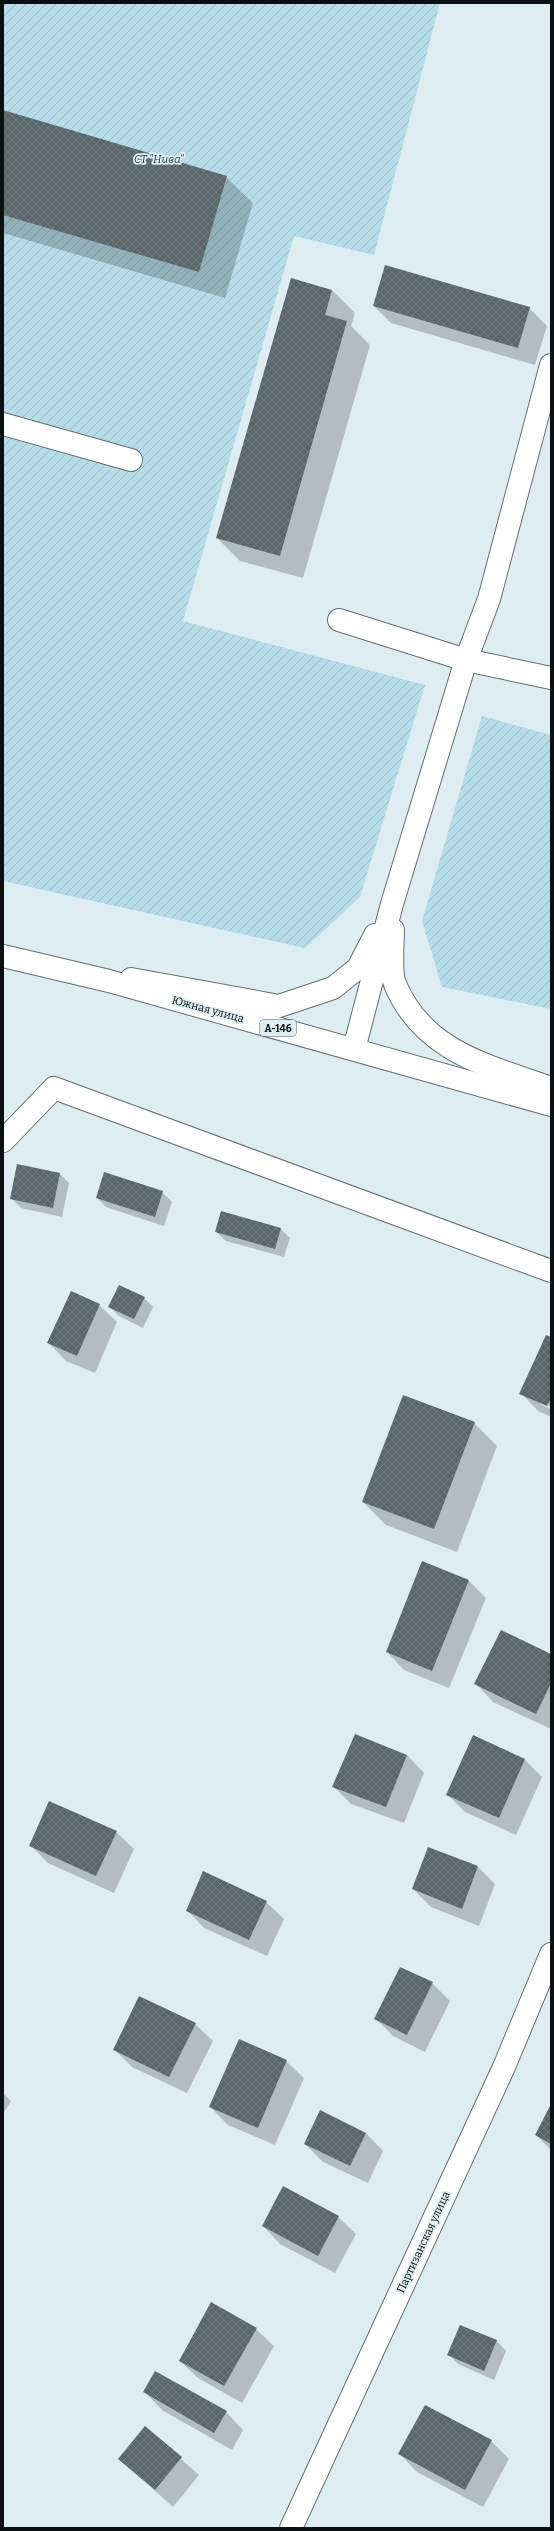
<svg xmlns="http://www.w3.org/2000/svg" width="554" height="2531" font-family="Bitter,serif">
<style>
.garden{fill:url(#garden-furrows)}
.shadow{fill:#0003}
.building{fill:url(#building-cross-hatch)}
.lines{fill:none;stroke-linecap:round;stroke-linejoin:round}
.service-casing{stroke:#626f73;stroke-width:24}
.minor-casing{stroke:#626f73;stroke-width:24}
.trunk-casing{stroke:#626f73;stroke-width:24}
.service{stroke:#fff;stroke-width:22}
.minor{stroke:#fff;stroke-width:22}
.trunk{stroke:#fff;stroke-width:22}
.labels{text-anchor:middle;stroke-width:3.5;stroke-linejoin:round;paint-order:stroke}
.shield{fill:#deedf2;stroke:#4a5254;stroke-width:1}
.shield-label{font-size:10px;font-weight:bold;fill:#0b1011}
.park-label{font-size:11px;font-style:italic;fill:#17363f;stroke:#deedf2}
.street-label{font-size:11px;fill:#0b1011;stroke:#deedf2}
</style>
<defs>
<pattern id="garden-furrows" width="10" height="10" patternUnits="userSpaceOnUse"><rect width="10" height="10" fill="#b6dce8"/><path d="M-1 1l2-2M0 10L10 0M9 11l2-2" fill="none" stroke="#9bbcc6"/></pattern>
<pattern id="building-cross-hatch" width="8" height="8" patternUnits="userSpaceOnUse"><rect width="8" height="8" fill="#59666a"/><path d="M0 0l8 8M0 8l8-8" fill="none" stroke="#707a7e"/></pattern>
</defs>
<rect width="100%" height="100%" fill="#deedf2"/>
<!-- garden -->
<g class="garden">
<path d="M3 3H440L374 255 294 236 183 621 425 685 360 897 305 948 3 881Z"/>
<path d="M482 716 551 735V1009L442 987 422 921Z"/>
</g>
<!-- shadow -->
<g class="shadow">
<path d="M3 111 226 177 253 203 225 298 3 233Z"/>
<path d="M332 290 355 313 351 326 370 345 303 578 240 561 217 538Z"/>
<path d="M374 306 529 308 547 326 535 365 391 323Z"/>
<path d="M18 1165 60 1174 69 1183 62 1217 21 1208 12 1199Z"/>
<path d="M162 1192 172 1202 164 1226 106 1207 97 1198Z"/>
<path d="M280 1228 290 1238 284 1257 226 1241 216 1232Z"/>
<path d="M144 1298 153 1307 143 1328 119 1316 110 1307Z"/>
<path d="M99 1305 117 1322 95 1373 66 1361 49 1343Z"/>
<path d="M551 1338V1407L540 1402V1404L551 1409V1417L538 1411 521 1393Z"/>
<path d="M474 1423 497 1446 457 1552 386 1525 363 1502Z"/>
<path d="M468 1580 486 1598 449 1688 404 1670 387 1652Z"/>
<path d="M551 1655V1729L493 1702 476 1684Z"/>
<path d="M474 1736 525 1760 542 1777 516 1835 465 1812 447 1794Z"/>
<path d="M407 1755 424 1773 404 1823 351 1804 334 1787Z"/>
<path d="M116 1832 134 1849 114 1893 48 1863 30 1845Z"/>
<path d="M429 1848 478 1867 495 1884 479 1926 431 1907 413 1889Z"/>
<path d="M266 1902 284 1919 267 1956 204 1928 187 1910Z"/>
<path d="M432 1983 450 2001 425 2052 393 2036 376 2019Z"/>
<path d="M195 2024 213 2041 187 2093 132 2067 114 2049Z"/>
<path d="M286 2061 304 2078 275 2145 228 2125 210 2107Z"/>
<path d="M3 2093 11 2101 3 2114Z"/>
<path d="M551 2106V2150L536 2135Z"/>
<path d="M366 2133 383 2151 368 2183 323 2162 305 2144Z"/>
<path d="M338 2217 356 2234 335 2273 280 2244 263 2226Z"/>
<path d="M461 2326 497 2341 506 2351 494 2380 458 2364 449 2355Z"/>
<path d="M256 2329 274 2346 242 2403 198 2378 180 2361Z"/>
<path d="M145 2392 226 2412 243 2430 232 2450 162 2410Z"/>
<path d="M145 2427 199 2475 173 2507 119 2458Z"/>
<path d="M491 2441 509 2459 483 2507 417 2472 400 2454Z"/>
</g>
<!-- building -->
<g class="building">
<path d="M3 110 227 176 199 272 3 215Z"/>
<path d="M385 265 530 307 518 348 373 306Z"/>
<path d="M291 278 332 290 325 315 347 321 280 556 216 538Z"/>
<path d="M17 1164 60 1173 53 1208 10 1199Z"/>
<path d="M104 1172 163 1191 155 1217 96 1198Z"/>
<path d="M221 1211 281 1228 275 1249 215 1232Z"/>
<path d="M119 1285 145 1297 134 1319 108 1307Z"/>
<path d="M71 1291 100 1304 77 1356 47 1343Z"/>
<path d="M546 1335 551 1337V1398L547 1406 519 1394Z"/>
<path d="M403 1395 475 1422 434 1529 362 1502Z"/>
<path d="M422 1561 469 1580 432 1671 386 1652Z"/>
<path d="M501 1630 551 1654V1683L536 1714 474 1684Z"/>
<path d="M355 1734 407 1755 386 1807 332 1787Z"/>
<path d="M473 1735 525 1759 499 1818 446 1795Z"/>
<path d="M49 1801 117 1831 96 1876 29 1846Z"/>
<path d="M428 1847 478 1866 462 1909 412 1889Z"/>
<path d="M203 1871 267 1901 249 1940 186 1911Z"/>
<path d="M400 1967 433 1982 407 2035 374 2019Z"/>
<path d="M139 1996 196 2023 169 2077 113 2050Z"/>
<path d="M239 2039 287 2060 258 2128 209 2107Z"/>
<path d="M551 2104V2144L535 2135Z"/>
<path d="M320 2110 366 2133 350 2166 304 2144Z"/>
<path d="M283 2186 339 2216 318 2256 262 2226Z"/>
<path d="M211 2302 257 2328 224 2386 179 2361Z"/>
<path d="M460 2325 497 2340 484 2371 447 2355Z"/>
<path d="M155 2371 227 2411 214 2433 143 2392Z"/>
<path d="M425 2405 492 2440 465 2490 398 2454Z"/>
<path d="M145 2426 182 2457 155 2490 118 2459Z"/>
</g>
<g class="lines">
<defs>
<g id="service">
<path d="M3 424 131 460"/>
<path d="M339 620 466 660 551 678"/>
<path d="M393 930C393 943 390 973 395 984 423 1052 489 1066 551 1088"/>
<path d="M131 979 279 1006 333 988 358 968 375 935"/>
<path d="M354 1049 392 904 466 660 489 599 551 365"/>
<path d="M3 1141 54 1088 551 1271"/>
</g>
<path id="minor" d="M291 2528 504 2067 551 1954"/>
<path id="trunk" d="M3 956 109 981 551 1105"/>
</defs>
<!-- service casing -->
<use href="#service" class="service-casing"/>
<!-- minor casing -->
<use href="#minor" class="minor-casing"/>
<!-- trunk casing -->
<use href="#trunk" class="trunk-casing"/>
<!-- service -->
<use href="#service" class="service"/>
<!-- minor -->
<use href="#minor" class="minor"/>
<!-- trunk -->
<use href="#trunk" class="trunk"/>
</g>
<g class="labels">
<!-- shield labels -->
<rect class="shield" x="260" y="1020" width="36" height="16" rx="3"/>
<g class="shield-label">
<text x="278" y="1032">А-146</text>
</g>
<!-- park labels -->
<g class="park-label">
<text x="159" y="163">СТ "Нива"</text>
</g>
<!-- street labels -->
<g class="street-label">
<text transform="translate(208 1009) rotate(15)" y="4">Южная улица</text>
<text transform="translate(423 2242) rotate(-65)" y="4">Партизанская улица</text>
</g>
</g>
<!-- border -->
<rect width="554" height="2531" fill="none" stroke="#0b1011" stroke-width="8"/>
</svg>
